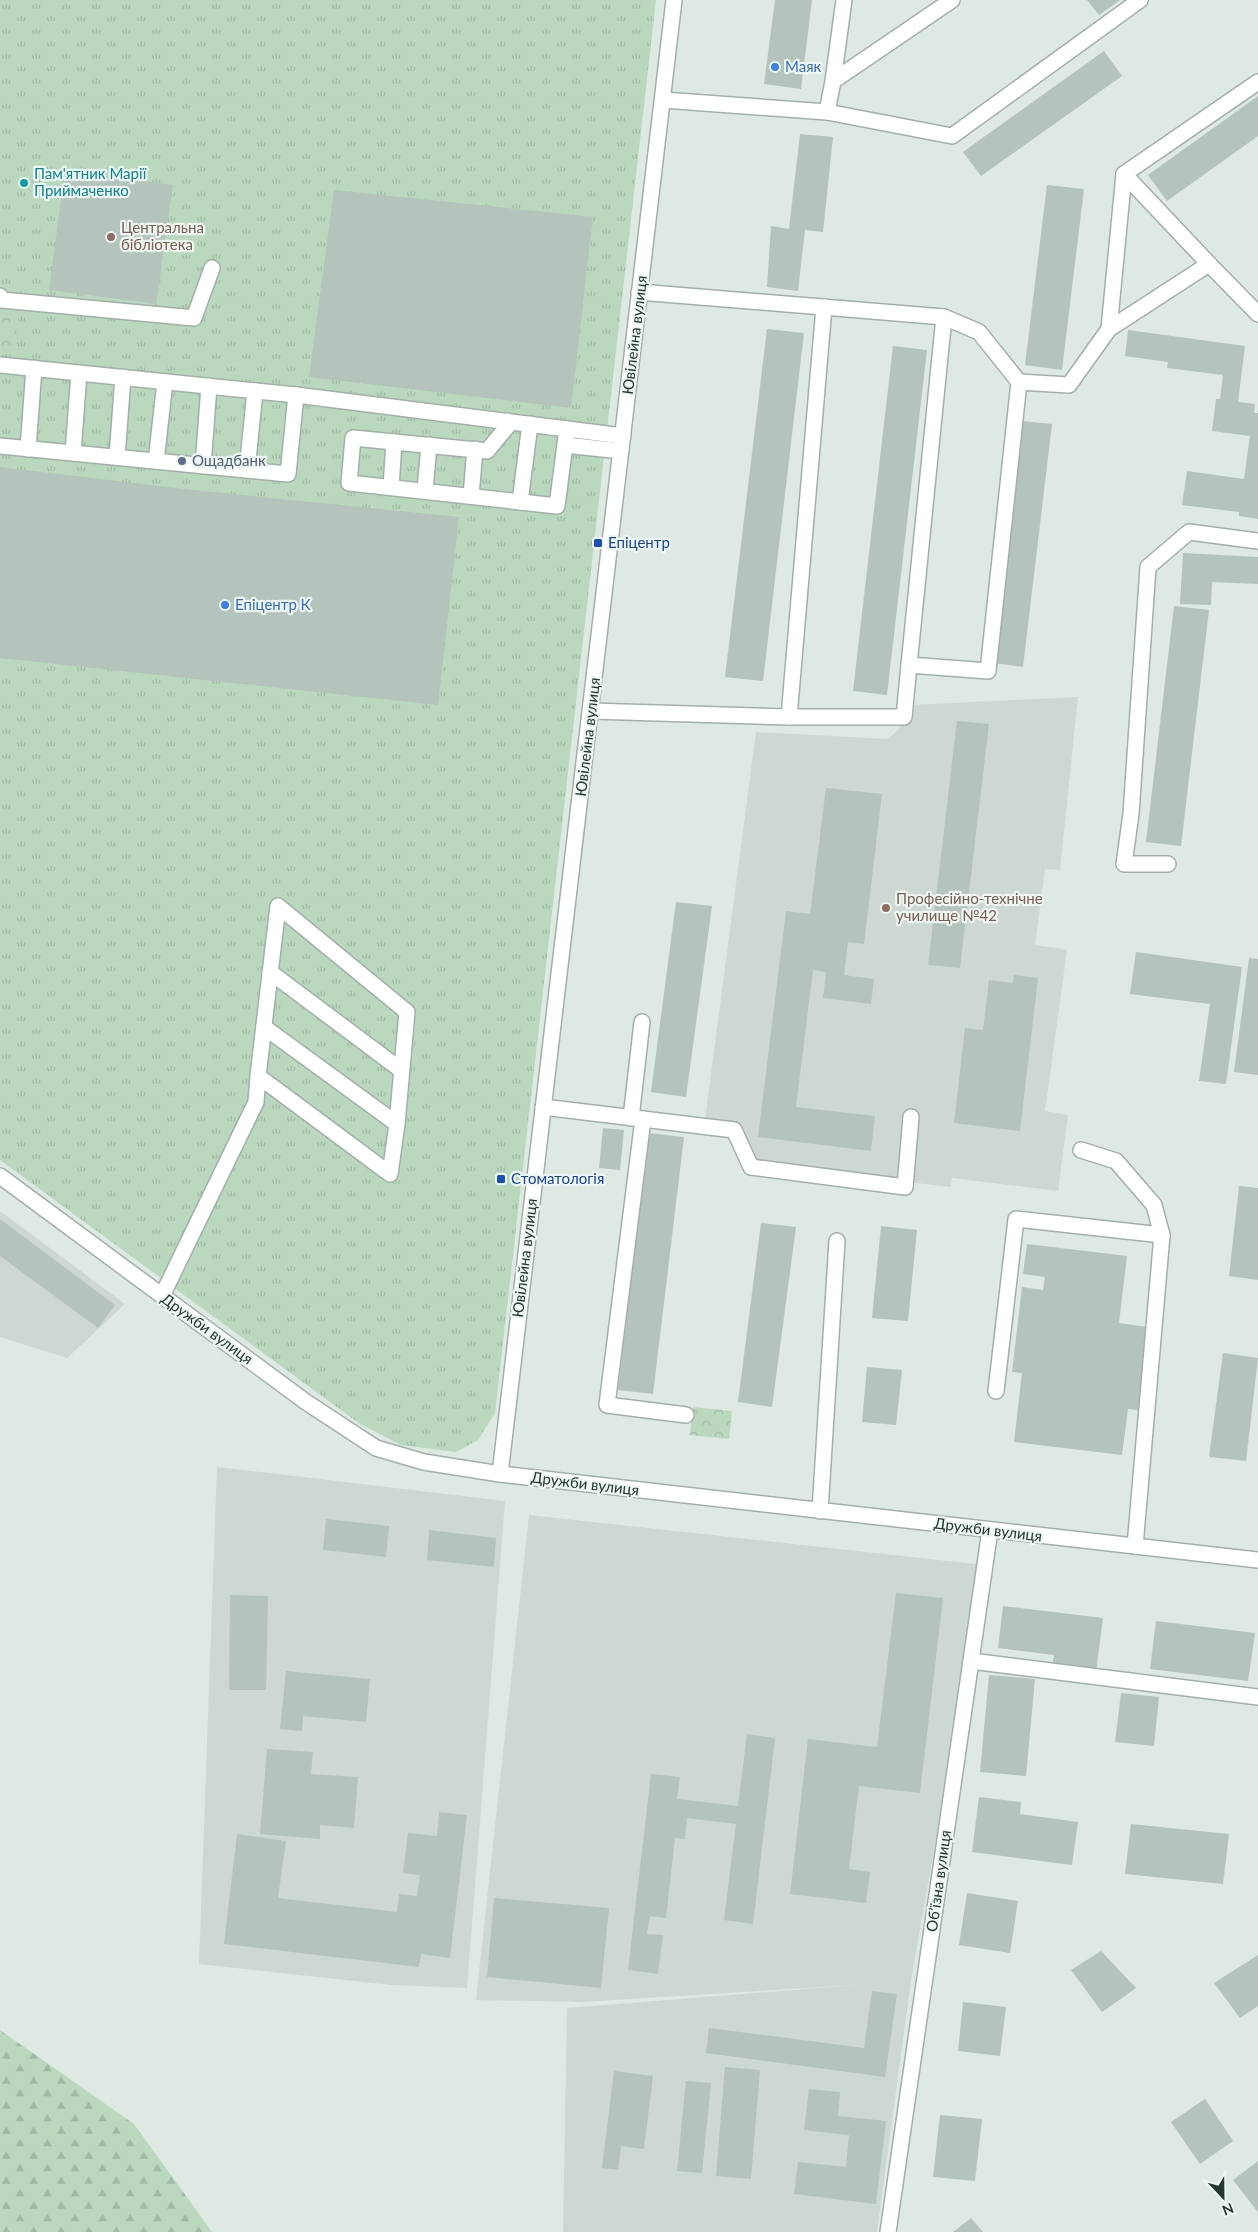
<svg xmlns="http://www.w3.org/2000/svg" width="1258" height="2232" font-family="Lato,sans-serif">
<style>
.built{fill:#cdd8d2}
.grass{fill:url(#grass-tufts)}
.forest{fill:url(#forest-firs)}
.park{fill:url(#park-crowns)}
.building{fill:#b4c3bc}
.lines{fill:none;stroke-linecap:round;stroke-linejoin:round}
.minor-casing{stroke:#a2b0a9;stroke-width:18}
.minor{stroke:#fff;stroke-width:15}
.shop-dot{fill:#3f7fe0;stroke:#eef6f1;stroke-width:2}
.culture-dot{fill:#0f9aa8;stroke:#eef6f1;stroke-width:2}
.education-dot{fill:#8d6e63;stroke:#eef6f1;stroke-width:2}
.service-dot{fill:#5c6f8a;stroke:#eef6f1;stroke-width:2}
.transit-dot{fill:#1a4fb4;stroke:#eef6f1;stroke-width:2}
.labels{text-anchor:middle;stroke-width:4.5;stroke-linejoin:round;paint-order:stroke}
.shop-label{font-size:15px;fill:#366cbe;stroke:#eef6f1;text-anchor:start}
.culture-label{font-size:15px;fill:#0d838f;stroke:#eef6f1;text-anchor:start}
.education-label{font-size:15px;fill:#785e54;stroke:#eef6f1;text-anchor:start}
.street-label{font-size:15px;fill:#21372f;stroke:#eef6f1}
.service-label{font-size:15px;fill:#4e5e75;stroke:#eef6f1;text-anchor:start}
.transit-label{font-size:15px;fill:#164399;stroke:#eef6f1;text-anchor:start}
</style>
<defs>
<pattern id="grass-tufts" width="24" height="20" patternUnits="userSpaceOnUse" patternTransform="scale(1.25)"><rect width="24" height="20" fill="#b9d8be"/><path d="M3 7l-1-3M5 7V3M7 7l1-3M15 17l-1-3M17 17v-4M19 17l1-3" fill="none" stroke="#9fbaa4"/></pattern>
<pattern id="forest-firs" width="22" height="20" patternUnits="userSpaceOnUse" patternTransform="scale(1.25)"><rect width="22" height="20" fill="#b9d8be"/><path d="M5 1l3.5 6h-7zM16 11l3.5 6h-7z" fill="#9fbaa4"/></pattern>
<pattern id="park-crowns" width="20" height="18" patternUnits="userSpaceOnUse" patternTransform="scale(1.25)"><rect width="20" height="18" fill="#b9d8be"/><path d="M2 6a3 3 0 1 1 6 0M12 15a3 3 0 1 1 6 0" fill="none" stroke="#9fbaa4"/></pattern>
</defs>
<rect width="100%" height="100%" fill="#dee9e3"/>
<!-- built -->
<g class="built">
<path d="M1078 697 1060 870 1045 869 1035 945 1067 950 1045 1111 1068 1115 1058 1191 952 1178 951 1187 776 1167 763 1163 733 1146 727 1137 703 1135 756 732 888 739 898 730 910 705Z"/>
<path d="M0 1211 125 1304 67 1358 0 1337Z"/>
<path d="M217 1467 505 1501 467 1988 391 1985 199 1964Z"/>
<path d="M529 1515 984 1565 911 1981 877 2232H563L567 2008 856 1985 582 2002 476 2000Z"/>
</g>
<!-- grass -->
<path class="grass" d="M0 0H656L495 1413 478 1440 456 1452 401 1445 360 1424 0 1160Z"/>
<!-- forest -->
<path class="forest" d="M0 2030 134 2124 212 2232H0Z"/>
<!-- park -->
<g class="park">
<path d="M0 315 18 317 15 346 0 345Z"/>
<path d="M693 1407 732 1411 729 1439 690 1435Z"/>
</g>
<!-- building -->
<g class="building">
<path d="M775 0H812L801 89 764 84Z"/>
<path d="M1087 0H1120L1099 15Z"/>
<path d="M1104 51 1122 76 981 176 963 152Z"/>
<path d="M1258 96V136L1167 201 1148 175Z"/>
<path d="M800 134 833 137 823 232 805 230 798 291 767 287 771 226 789 229Z"/>
<path d="M65 170 173 185 156 304 49 290Z"/>
<path d="M1047 185 1084 189 1062 370 1025 365Z"/>
<path d="M334 190 593 217 571 408 309 377Z"/>
<path d="M767 329 804 333 763 681 725 677Z"/>
<path d="M1128 330 1245 346 1238 402 1255 404 1254 413H1258V519L1239 516V512L1182 505 1187 471 1244 479 1250 436 1212 431 1216 399H1220L1223 375 1167 368 1168 362 1125 356Z"/>
<path d="M893 346 927 350 887 695 853 691Z"/>
<path d="M1022 421 1052 424 1023 667 994 663Z"/>
<path d="M0 467 184 489 459 517 438 705 0 658Z"/>
<path d="M1183 553 1258 557V584L1212 582 1211 605 1180 604Z"/>
<path d="M1174 606 1209 610 1181 846 1146 842Z"/>
<path d="M957 721 989 724 960 968 928 965Z"/>
<path d="M826 788 882 794 864 944 848 942 844 975 874 979 871 1004 823 998 826 972 813 970 796 1107 875 1116 871 1151 758 1137 786 911 810 914Z"/>
<path d="M676 902 712 906 686 1097 651 1092Z"/>
<path d="M1136 952 1242 967 1226 1084 1199 1081 1210 1004 1130 994Z"/>
<path d="M1249 958 1258 959V1075L1234 1072Z"/>
<path d="M1014 975 1038 978 1020 1131 954 1123 965 1028 983 1030 989 980 1013 983Z"/>
<path d="M603 1128 624 1130 620 1170 599 1168Z"/>
<path d="M649 1133 684 1137 653 1394 618 1390Z"/>
<path d="M1239 1186 1258 1188V1280L1229 1276Z"/>
<path d="M0 1219 115 1305 98 1328 0 1256Z"/>
<path d="M761 1223 796 1227 772 1407 738 1402Z"/>
<path d="M881 1226 917 1230 908 1321 872 1318Z"/>
<path d="M1027 1244 1127 1256 1119 1323 1147 1327 1138 1410 1128 1409 1122 1455 1014 1442 1022 1373 1012 1372 1022 1287 1043 1290 1045 1277 1023 1274Z"/>
<path d="M1223 1353 1258 1358 1246 1461 1209 1457Z"/>
<path d="M867 1367 902 1370 896 1425 862 1422Z"/>
<path d="M326 1519 389 1526 386 1557 323 1550Z"/>
<path d="M429 1530 496 1538 494 1567 427 1560Z"/>
<path d="M896 1593 943 1598 920 1793 859 1786 849 1869 870 1872 866 1903 790 1894 808 1739 877 1747Z"/>
<path d="M230 1595 268 1596 266 1690H229Z"/>
<path d="M1003 1606 1103 1618 1096 1672 1052 1667 1054 1655 998 1648Z"/>
<path d="M1156 1621 1255 1633 1248 1681 1150 1669Z"/>
<path d="M286 1671 370 1679 366 1722 303 1716 302 1731 280 1729Z"/>
<path d="M989 1675 1035 1679 1026 1776 980 1772Z"/>
<path d="M1121 1693 1159 1697 1154 1746 1115 1742Z"/>
<path d="M747 1734 775 1738 753 1924 724 1920 736 1824 687 1818 685 1839 675 1838 666 1918 650 1916 647 1934 663 1935 658 1974 628 1970 651 1774 680 1777 677 1799 738 1806Z"/>
<path d="M267 1749 313 1752 311 1774 358 1777 354 1828 320 1825V1839L260 1834Z"/>
<path d="M979 1797 1021 1802 1020 1814 1078 1822 1072 1865 972 1852Z"/>
<path d="M439 1812 467 1815 450 1958 421 1954 419 1967 224 1944 237 1834 286 1841 278 1898 397 1912 399 1894 417 1896 420 1875 403 1873 408 1833 437 1836Z"/>
<path d="M1131 1824 1229 1834 1223 1884 1125 1874Z"/>
<path d="M967 1893 1018 1901 1010 1953 959 1945Z"/>
<path d="M494 1898 609 1908 601 1988 487 1977Z"/>
<path d="M1101 1951 1136 1988 1102 2012 1071 1970Z"/>
<path d="M1258 1955V2006L1240 2018 1214 1983Z"/>
<path d="M872 1991 897 1994 885 2077 706 2053 709 2028 864 2048Z"/>
<path d="M963 2002 1006 2007 1000 2056 958 2051Z"/>
<path d="M725 2067 760 2070 751 2179 716 2176Z"/>
<path d="M614 2071 653 2076 644 2149 621 2146 618 2170 602 2168Z"/>
<path d="M686 2081 711 2083 702 2173 677 2171Z"/>
<path d="M809 2089 840 2092 838 2116 886 2121 876 2204 794 2194 798 2162 846 2167 849 2135 804 2130Z"/>
<path d="M1205 2099 1233 2141 1200 2164 1171 2122Z"/>
<path d="M940 2115 982 2119 975 2181 933 2177Z"/>
<path d="M1258 2161V2212L1233 2180Z"/>
<path d="M971 2218 983 2232H953Z"/>
</g>
<g class="lines">
<defs>
<g id="minor">
<path d="M833 81 844 0"/>
<path d="M663 100 827 112 833 81 952 0"/>
<path d="M827 112 952 136 1140 0"/>
<path d="M1209 264 1124 174 1258 82"/>
<path d="M639 292 944 317"/>
<path d="M0 296 2 300 194 318 212 268"/>
<path d="M1109 329 1124 174"/>
<path d="M0 365 296 395 623 436"/>
<path d="M1019 382 988 671 909 665 944 317 979 332 1019 382 1069 385 1109 329 1209 264 1258 314"/>
<path d="M507 421V427L487 451 353 438 349 483 557 506 567 429"/>
<path d="M565 445 621 451"/>
<path d="M0 446 288 474 296 395"/>
<path d="M28 449 34 368"/>
<path d="M73 453 79 373"/>
<path d="M117 457 123 377"/>
<path d="M156 461 165 382"/>
<path d="M203 466 209 386"/>
<path d="M247 470 255 391"/>
<path d="M391 487 394 442"/>
<path d="M425 490 429 445"/>
<path d="M471 496 475 449"/>
<path d="M520 502 530 424"/>
<path d="M591 711 789 717 824 307"/>
<path d="M789 717H904L909 665"/>
<path d="M1168 864H1124L1131 814 1148 567 1189 532 1258 541"/>
<path d="M270 972 401 1070"/>
<path d="M264 1027 397 1124"/>
<path d="M543 1107 734 1130 751 1167 905 1187 911 1117"/>
<path d="M631 1118 642 1022"/>
<path d="M643 1119 607 1405 686 1415"/>
<path d="M1081 1150 1116 1161 1154 1205 1162 1235"/>
<path d="M0 1176 306 1402 376 1448 424 1462 500 1474 1258 1560"/>
<path d="M162 1296 256 1102 258 1076 278 906 407 1012 397 1124 390 1174 258 1076"/>
<path d="M996 1391 1016 1219 1162 1235 1135 1546"/>
<path d="M500 1474 674 0"/>
<path d="M820 1511 837 1241"/>
<path d="M971 1661 1258 1697"/>
<path d="M888 2232 990 1530"/>
</g>
</defs>
<!-- minor casing -->
<use href="#minor" class="minor-casing"/>
<!-- minor -->
<use href="#minor" class="minor"/>
</g>
<!-- markers -->
<g class="shop-dot">
<circle cx="775" cy="67" r="5"/>
<circle cx="225" cy="605" r="5"/>
</g>
<circle class="culture-dot" cx="24" cy="183" r="5"/>
<g class="education-dot">
<circle cx="111" cy="237" r="5"/>
<circle cx="886" cy="908" r="5"/>
</g>
<circle class="service-dot" cx="182" cy="461" r="5"/>
<g class="transit-dot">
<rect x="593" y="538" width="10" height="10" rx="2.5"/>
<rect x="496" y="1174" width="10" height="10" rx="2.5"/>
</g>
<g class="labels">
<!-- shop labels -->
<g class="shop-label">
<text x="785" y="72">Маяк</text>
<text x="235" y="610">Епіцентр К</text>
</g>
<!-- culture labels -->
<g class="culture-label">
<text x="34" y="179">Пам'ятник Марії<tspan x="34" dy="17">Приймаченко</tspan></text>
</g>
<!-- education labels -->
<g class="education-label">
<text x="121" y="233">Центральна<tspan x="121" dy="17">бібліотека</tspan></text>
<text x="896" y="904">Професійно-технічне<tspan x="896" dy="17">училище №42</tspan></text>
</g>
<!-- street labels -->
<g class="street-label">
<text transform="translate(635 335) rotate(-83)" y="5">Ювілейна вулиця</text>
<text transform="translate(588 737) rotate(-83)" y="5">Ювілейна вулиця</text>
<text transform="translate(525 1258) rotate(-83)" y="5">Ювілейна вулиця</text>
<text transform="translate(207 1329) rotate(36)" y="5">Дружби вулиця</text>
<text transform="translate(585 1484) rotate(7)" y="5">Дружби вулиця</text>
<text transform="translate(988 1530) rotate(7)" y="5">Дружби вулиця</text>
<text transform="translate(939 1881) rotate(-82)" y="5">Об’їзна вулиця</text>
</g>
<!-- service labels -->
<g class="service-label">
<text x="192" y="466">Ощадбанк</text>
</g>
<!-- transit labels -->
<g class="transit-label">
<text x="608" y="548">Епіцентр</text>
<text x="511" y="1184">Стоматологія</text>
</g>
</g>
<!-- north arrow -->
<g transform="translate(1223 2197) rotate(158)" stroke="#eef6f1" stroke-width="4" paint-order="stroke">
<path d="M0-4L9 19L0 12L-9 19Z" fill="#21372f"/>
<text y="-8" font-size="14" font-weight="bold" text-anchor="middle" fill="#21372f">N</text>
</g>
</svg>
